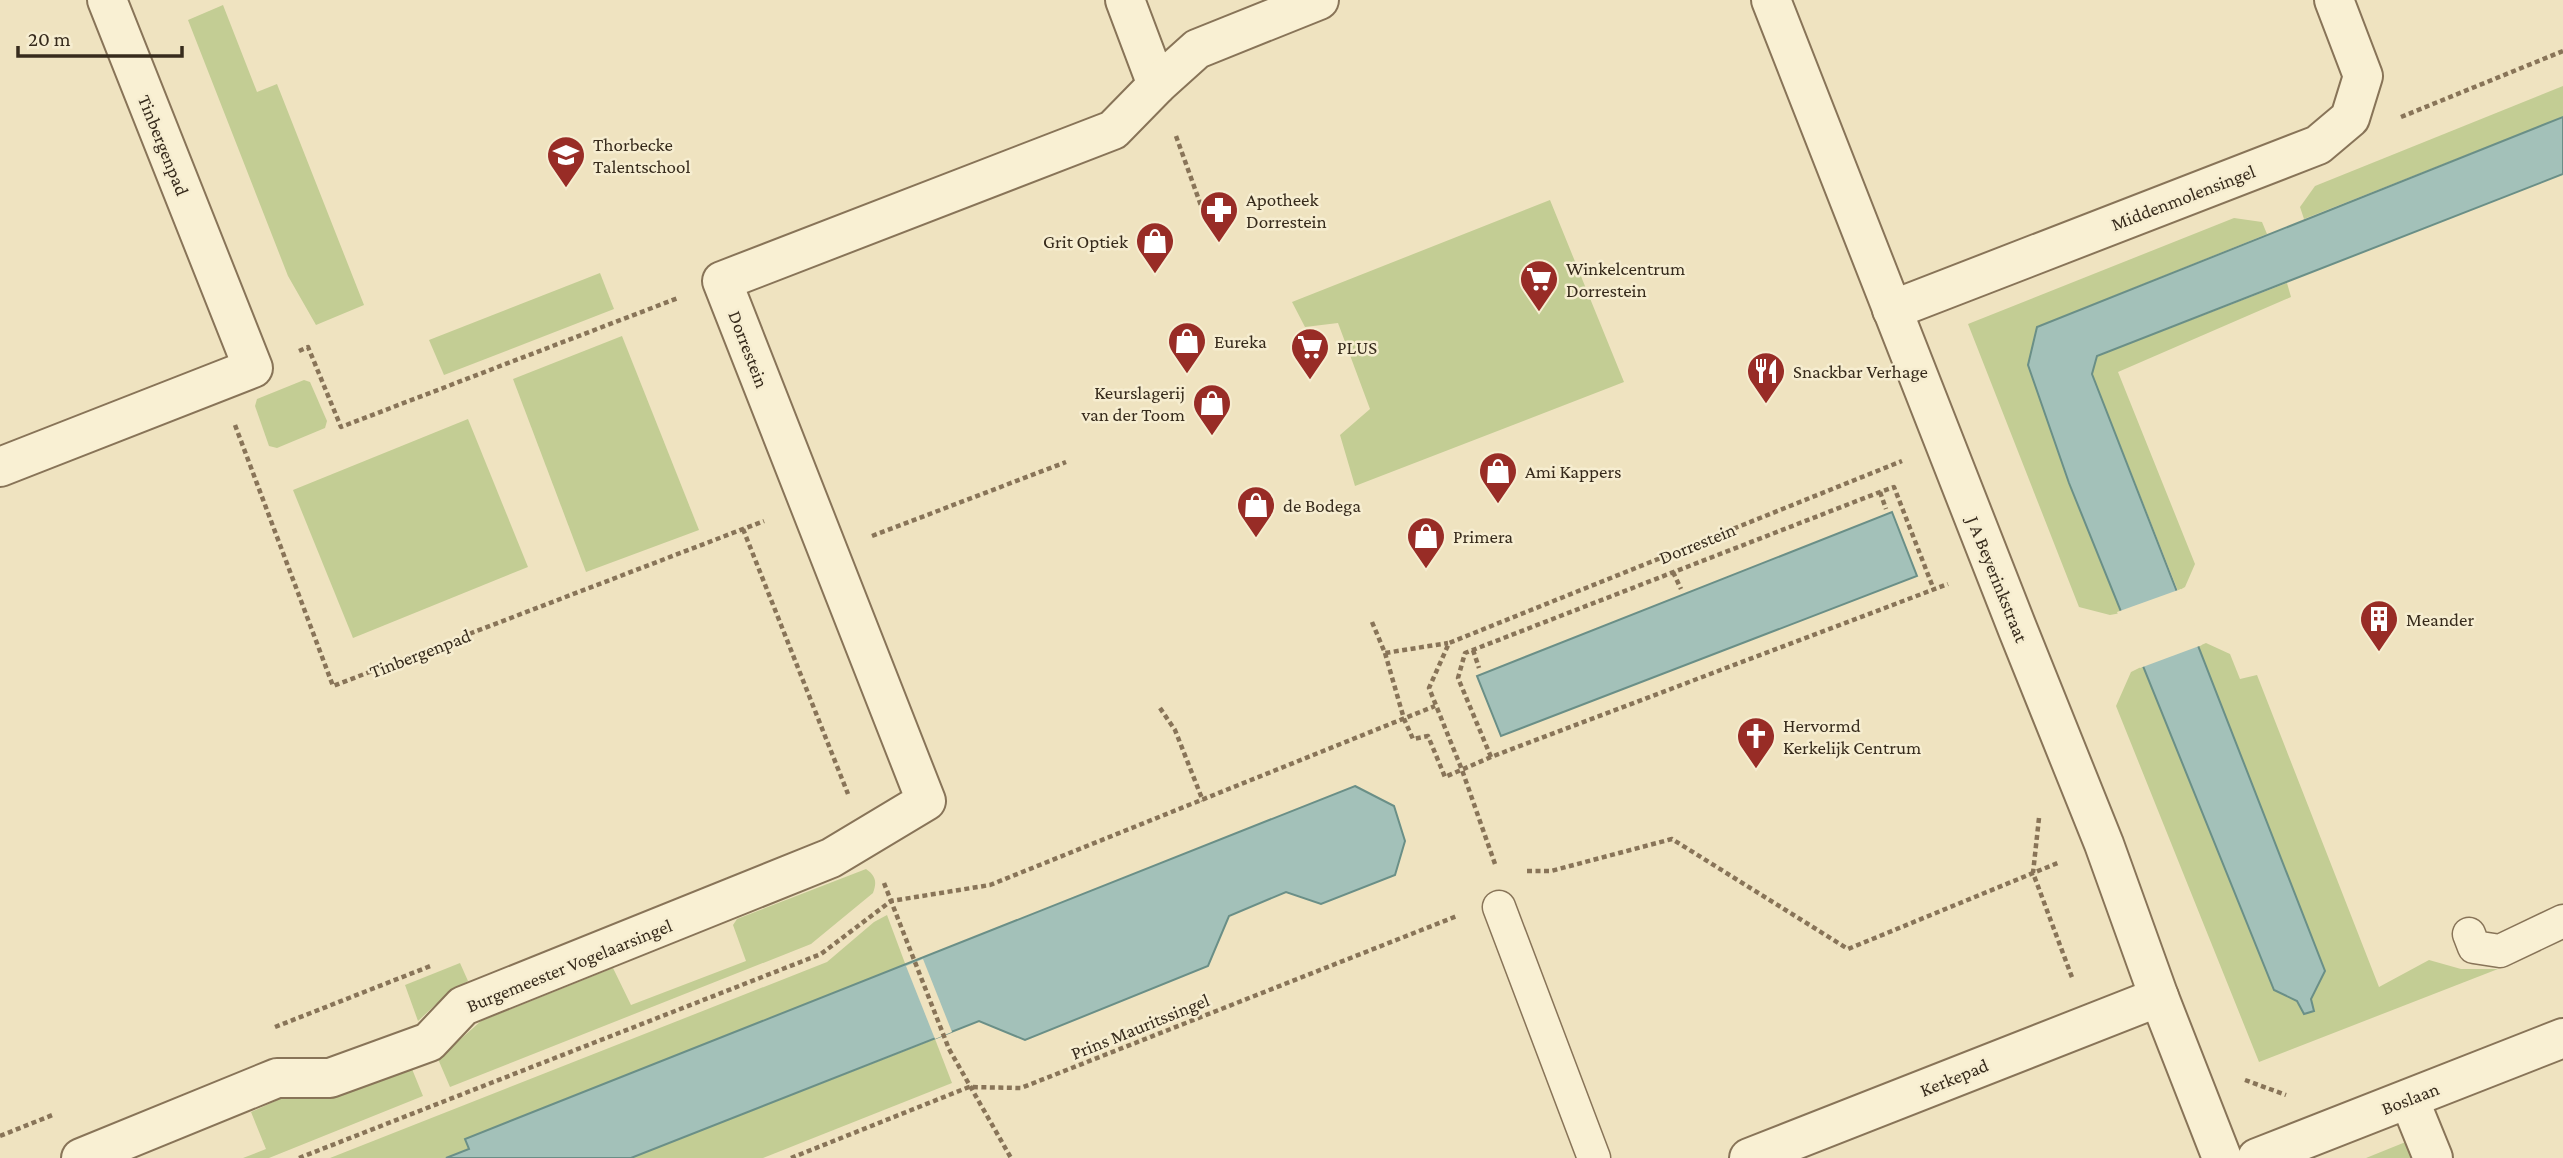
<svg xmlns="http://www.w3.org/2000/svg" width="2563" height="1158" font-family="'Crimson Pro',serif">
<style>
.green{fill:#c3cd94}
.water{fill:#a3c1b9;stroke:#6a8f87;stroke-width:2}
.pier{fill:#efe3c0}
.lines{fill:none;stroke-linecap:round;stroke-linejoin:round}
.lane-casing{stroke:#887458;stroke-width:35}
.street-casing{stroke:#887458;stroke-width:42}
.path{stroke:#887458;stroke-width:4.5;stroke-dasharray:5 3.5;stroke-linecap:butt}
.lane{stroke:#f9f0d3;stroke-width:32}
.street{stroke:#f9f0d3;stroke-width:38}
.labels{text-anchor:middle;stroke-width:5;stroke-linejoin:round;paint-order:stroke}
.poi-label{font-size:19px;fill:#372b1c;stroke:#f6edd0;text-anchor:start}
.street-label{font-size:19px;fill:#372b1c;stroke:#f6edd0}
</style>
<rect width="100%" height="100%" fill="#efe3c0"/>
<!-- green -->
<g class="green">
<path d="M223 5 257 92 277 84 364 305 316 325 288 276 188 20Z"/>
<path d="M2563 86V117L2304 219 2300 207 2315 186Z"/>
<path d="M1550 200 1624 382 1355 486 1340 435 1370 409 1338 323 1305 327 1292 302Z"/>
<path d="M2234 218 2262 222 2267 234 2037 327 2069 483 2121 613 2110 615 2079 607 1968 324Z"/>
<path d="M600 273 614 309 444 375 429 340Z"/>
<path d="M2287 283 2291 297 2118 372 2195 564 2185 587 2178 591 2092 374 2097 356Z"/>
<path d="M622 336 699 530 586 572 513 379Z"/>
<path d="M304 380 310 382 327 421 325 428 277 448 269 446 255 406 257 399Z"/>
<path d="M468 419 528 567 353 638 293 490Z"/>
<path d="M2206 643 2230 654 2240 679 2257 675 2379 987 2429 960 2461 969H2498L2259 1062 2116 706 2131 672 2143 666 2274 990 2199 646Z"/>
<path d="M866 869C876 876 877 882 873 893L811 944 450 1087 438 1059 481 1021 613 968 631 1005 746 961 733 925 737 919Z"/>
<path d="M887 915 906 966 466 1139 469 1149 446 1158H330L827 962 874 922Z"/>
<path d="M460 963 468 981 449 992 418 1021 405 985Z"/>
<path d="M935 1039 952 1083 763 1158H631Z"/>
<path d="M412 1069 423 1096 269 1158H243L266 1149 251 1112 282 1098H330Z"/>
<path d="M2413 1139 2420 1158H2366Z"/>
</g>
<!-- water -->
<g class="water">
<path d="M2563 117V174L2097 356 2092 374 2325 971 2311 999 2314 1011 2304 1014 2297 1001 2274 990 2069 483 2028 365 2037 327Z"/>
<path d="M1892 512 1917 576 1501 736 1477 676Z"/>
<path d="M1355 786 1394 806 1405 841 1395 875 1321 904 1286 892 1229 916 1208 966 1025 1040 979 1021 631 1158H446L469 1149 465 1139Z"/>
</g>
<!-- pier -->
<g class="pier">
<path d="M2181 589 2202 645 2140 668 2117 612Z"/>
<path d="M923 959 952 1032 935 1039 906 966Z"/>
</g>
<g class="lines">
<defs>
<g id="lane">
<path d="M1499 907 1594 1158"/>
<path d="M2469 934 2474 947 2500 951 2563 921"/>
</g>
<g id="street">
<path d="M1125 0 1157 85"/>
<path d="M1771 0 2018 630 2104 844 2159 997 2222 1158"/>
<path d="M1892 310 2318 145 2350 118 2363 76 2334 0"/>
<path d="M0 467 253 368 107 0"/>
<path d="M2409 1099 2433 1158"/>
<path d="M81 1158 277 1078H330L429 1042 463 1006 831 858 926 801 722 281 1113 130 1157 85 1197 49 1319 0"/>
<path d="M1749 1158 2159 997"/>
<path d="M2257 1158 2563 1038"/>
</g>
</defs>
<!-- lane casing -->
<use href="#lane" class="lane-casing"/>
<!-- street casing -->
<use href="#street" class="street-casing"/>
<!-- path -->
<g class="path">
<path d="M2401 117 2563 51"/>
<path d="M1176 136 1204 214"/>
<path d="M299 351 308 347 341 427 678 298"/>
<path d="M235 425 333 686 764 521"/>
<path d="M1880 492 1886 509"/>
<path d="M743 529 848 794"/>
<path d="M872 536 1066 462"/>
<path d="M1673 572 1681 589"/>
<path d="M1372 622 1385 653 1448 643"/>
<path d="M1473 650 1479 668"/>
<path d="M1385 653 1404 719 1413 739 1428 736 1445 777 1491 757 1948 584"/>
<path d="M1160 708 1175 730 1203 801"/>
<path d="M1491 757 1458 678 1465 653 1880 492 1894 487 1934 590"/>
<path d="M2039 818 2033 873 2073 980"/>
<path d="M1495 864 1462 770 1429 688 1449 643 1902 461"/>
<path d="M1527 871H1551L1672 839 1848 949 2060 862"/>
<path d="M884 883 949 1049 1011 1158"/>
<path d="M275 1027 433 965"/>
<path d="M2245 1080 2286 1095"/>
<path d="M0 1136 55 1114"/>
<path d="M299 1158 821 954 891 901 990 885 1435 706"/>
<path d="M791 1158 969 1087 1021 1088 1457 916"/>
</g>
<!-- lane -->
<use href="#lane" class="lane"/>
<!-- street -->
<use href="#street" class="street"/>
</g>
<!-- icons -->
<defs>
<symbol id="school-pin" viewBox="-11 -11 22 30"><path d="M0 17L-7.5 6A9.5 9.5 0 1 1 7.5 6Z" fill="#982c26" stroke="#f6edd0"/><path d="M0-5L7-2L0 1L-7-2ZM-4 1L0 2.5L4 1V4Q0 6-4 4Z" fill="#fff"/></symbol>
<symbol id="pharmacy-pin" viewBox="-11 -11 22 30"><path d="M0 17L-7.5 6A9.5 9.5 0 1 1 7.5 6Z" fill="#982c26" stroke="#f6edd0"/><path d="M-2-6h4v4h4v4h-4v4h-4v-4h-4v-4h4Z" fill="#fff"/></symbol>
<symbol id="shop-pin" viewBox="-11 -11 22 30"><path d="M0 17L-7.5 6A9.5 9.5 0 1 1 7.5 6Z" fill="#982c26" stroke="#f6edd0"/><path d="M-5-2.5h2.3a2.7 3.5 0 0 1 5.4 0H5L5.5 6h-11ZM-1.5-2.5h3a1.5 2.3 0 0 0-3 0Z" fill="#fff"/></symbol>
<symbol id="supermarket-pin" viewBox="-11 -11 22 30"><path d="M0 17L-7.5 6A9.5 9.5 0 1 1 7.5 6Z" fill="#982c26" stroke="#f6edd0"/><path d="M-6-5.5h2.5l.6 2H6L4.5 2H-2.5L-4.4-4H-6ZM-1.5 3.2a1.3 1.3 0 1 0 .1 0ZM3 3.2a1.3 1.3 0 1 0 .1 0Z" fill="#fff"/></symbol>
<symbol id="restaurant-pin" viewBox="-11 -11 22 30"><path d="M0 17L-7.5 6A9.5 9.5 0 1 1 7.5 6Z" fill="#982c26" stroke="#f6edd0"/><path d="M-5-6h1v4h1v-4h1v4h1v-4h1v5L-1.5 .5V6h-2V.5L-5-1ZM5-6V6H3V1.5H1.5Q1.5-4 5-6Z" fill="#fff"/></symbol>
<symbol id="building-pin" viewBox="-11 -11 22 30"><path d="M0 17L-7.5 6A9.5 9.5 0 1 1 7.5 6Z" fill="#982c26" stroke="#f6edd0"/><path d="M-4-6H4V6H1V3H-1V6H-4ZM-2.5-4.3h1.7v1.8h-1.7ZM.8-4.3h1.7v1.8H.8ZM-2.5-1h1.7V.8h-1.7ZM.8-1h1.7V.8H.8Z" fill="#fff"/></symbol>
<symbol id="church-pin" viewBox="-11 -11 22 30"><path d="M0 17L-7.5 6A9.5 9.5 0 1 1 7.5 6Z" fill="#982c26" stroke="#f6edd0"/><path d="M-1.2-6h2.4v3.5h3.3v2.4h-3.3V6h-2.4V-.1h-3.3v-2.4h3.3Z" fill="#fff"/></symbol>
</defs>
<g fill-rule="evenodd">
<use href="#school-pin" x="544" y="133" width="44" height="60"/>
<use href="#pharmacy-pin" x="1197" y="188" width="44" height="60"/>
<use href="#shop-pin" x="1133" y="219" width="44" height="60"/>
<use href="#supermarket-pin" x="1517" y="257" width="44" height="60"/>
<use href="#shop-pin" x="1165" y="319" width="44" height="60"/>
<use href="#supermarket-pin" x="1288" y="325" width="44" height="60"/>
<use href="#restaurant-pin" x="1744" y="349" width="44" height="60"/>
<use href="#shop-pin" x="1190" y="381" width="44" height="60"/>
<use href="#shop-pin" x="1476" y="449" width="44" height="60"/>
<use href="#shop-pin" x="1234" y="483" width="44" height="60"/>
<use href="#shop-pin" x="1404" y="514" width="44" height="60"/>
<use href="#building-pin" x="2357" y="597" width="44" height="60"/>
<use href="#church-pin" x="1734" y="714" width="44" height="60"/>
</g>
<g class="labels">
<!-- poi labels -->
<g class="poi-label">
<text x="593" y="151">Thorbecke<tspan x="593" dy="22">Talentschool</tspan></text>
<text x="1246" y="206">Apotheek<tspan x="1246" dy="22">Dorrestein</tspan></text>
<text x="1128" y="248" text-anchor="end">Grit Optiek</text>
<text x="1566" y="275">Winkelcentrum<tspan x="1566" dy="22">Dorrestein</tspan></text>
<text x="1214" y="348">Eureka</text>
<text x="1337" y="354">PLUS</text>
<text x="1793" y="378">Snackbar Verhage</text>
<text x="1185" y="399" text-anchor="end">Keurslagerij<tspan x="1185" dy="22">van der Toom</tspan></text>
<text x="1525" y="478">Ami Kappers</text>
<text x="1283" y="512">de Bodega</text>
<text x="1453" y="543">Primera</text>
<text x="2406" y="626">Meander</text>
<text x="1783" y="732">Hervormd<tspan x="1783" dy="22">Kerkelijk Centrum</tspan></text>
</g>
<!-- street labels -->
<g class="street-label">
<text transform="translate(164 145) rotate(68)" y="7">Tinbergenpad</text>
<text transform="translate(2183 197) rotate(-21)" y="7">Middenmolensingel</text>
<text transform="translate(749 349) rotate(69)" y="7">Dorrestein</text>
<text transform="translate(1697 543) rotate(-22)" y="7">Dorrestein</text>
<text transform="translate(1998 579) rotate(68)" y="7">J A Beyerinkstraat</text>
<text transform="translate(420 653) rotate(-21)" y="7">Tinbergenpad</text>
<text transform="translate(569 965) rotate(-22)" y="7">Burgemeester Vogelaarsingel</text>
<text transform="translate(1140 1026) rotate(-22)" y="7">Prins Mauritssingel</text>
<text transform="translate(1954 1077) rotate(-22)" y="7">Kerkepad</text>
<text transform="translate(2410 1098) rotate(-21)" y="7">Boslaan</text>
</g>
</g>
<!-- scale -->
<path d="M18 46v10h164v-10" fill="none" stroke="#372b1c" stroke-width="3.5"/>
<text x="28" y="46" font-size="21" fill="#372b1c" stroke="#f6edd0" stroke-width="5" paint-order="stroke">20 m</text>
</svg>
